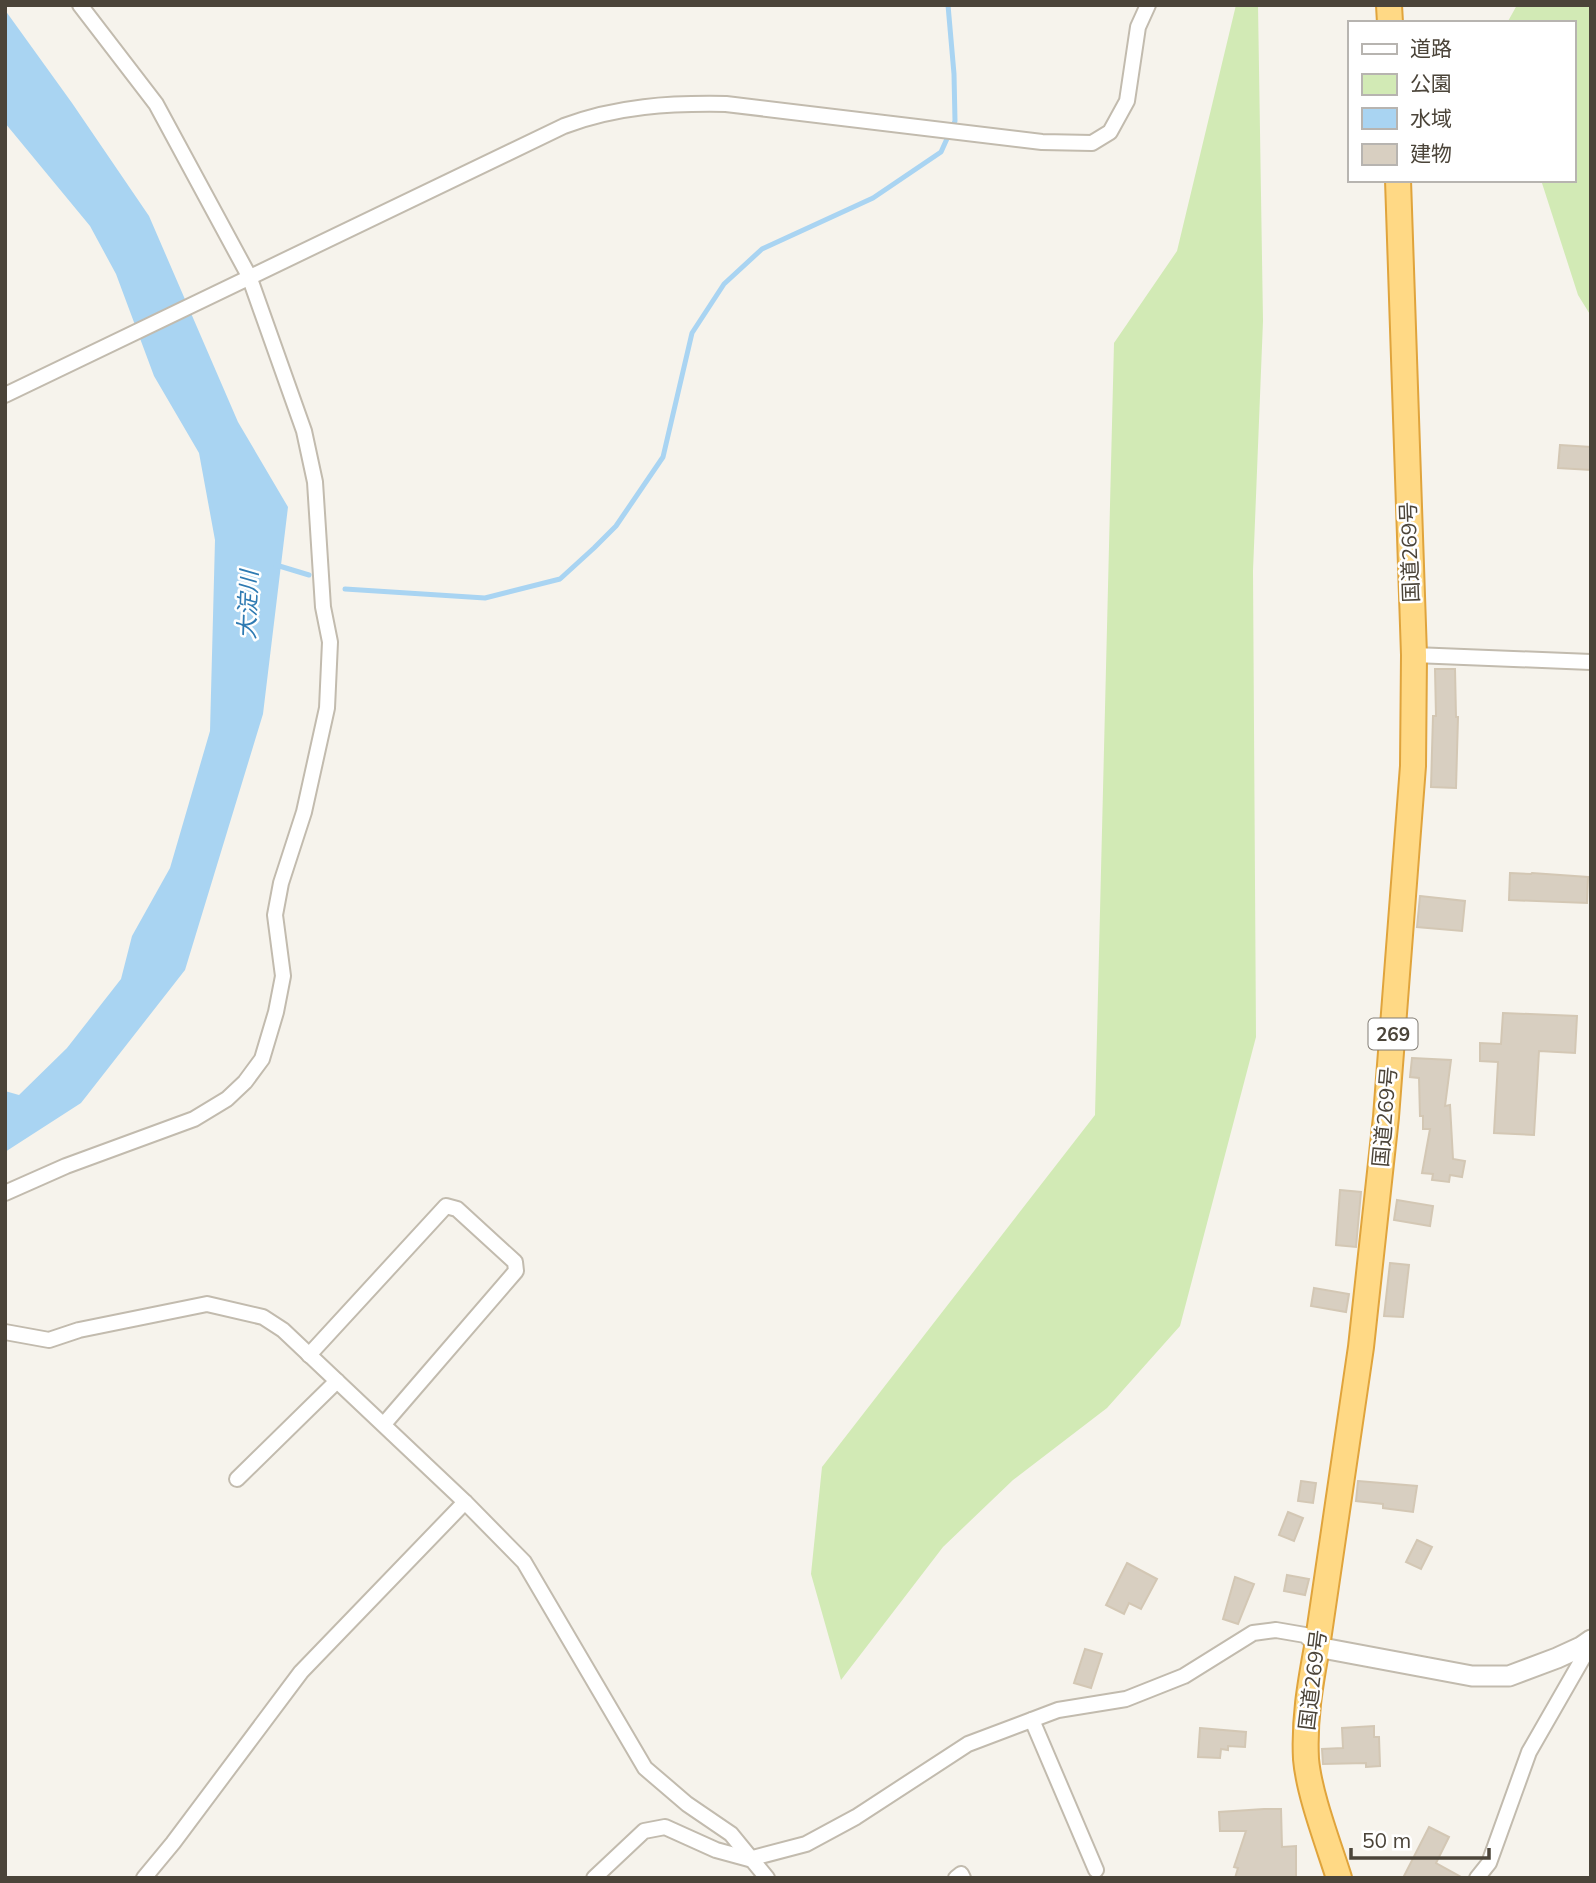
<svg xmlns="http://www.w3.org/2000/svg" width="1596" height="1883" font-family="Mulish,'Noto Sans JP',sans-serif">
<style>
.green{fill:#d2eab5}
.water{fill:#a9d4f2}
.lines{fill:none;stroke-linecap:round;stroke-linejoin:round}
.stream{stroke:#a9d4f2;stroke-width:5}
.building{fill:#d8cfc1;stroke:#d3c7b4;stroke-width:2}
.minor-casing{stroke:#c2bbae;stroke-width:18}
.tertiary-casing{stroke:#c2bbae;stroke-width:23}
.trunk-casing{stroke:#e0a43c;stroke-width:28}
.minor{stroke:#fff;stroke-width:14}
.tertiary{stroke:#fff;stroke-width:19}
.trunk{stroke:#ffd985;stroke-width:24}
.labels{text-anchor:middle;stroke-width:5;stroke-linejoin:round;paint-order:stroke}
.shield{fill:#fff;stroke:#817c74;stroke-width:2}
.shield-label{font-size:19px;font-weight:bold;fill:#4b4439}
.street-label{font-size:21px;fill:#4b4439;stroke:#fff}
.water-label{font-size:23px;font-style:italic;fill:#2e7ab2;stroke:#fff}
</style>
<rect width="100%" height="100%" fill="#f6f3ec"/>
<!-- green -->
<g class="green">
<path d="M1236 5H1258L1263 321 1253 571 1256 1037 1180 1326 1107 1408 1013 1480 943 1547 841 1680 811 1574 822 1467 1095 1115 1114 343 1177 251Z"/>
<path d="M1517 5H1591V316L1578 295 1541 180H1573V23H1507Z"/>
</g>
<!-- water -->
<path class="water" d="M5 10 72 103 149 216 238 422 288 507 263 714 185 970 81 1103 5 1152V1091L19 1095 67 1048 121 979 132 936 170 868 210 731 215 540 199 453 154 376 116 274 90 226 5 123Z"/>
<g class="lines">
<!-- stream -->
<g class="stream">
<path d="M276 565 309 575"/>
<path d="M345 589 485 598 560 579 594 548 616 526 663 457 692 333 724 284 762 249 873 198 941 152 955 121 954 74 948 5"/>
</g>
</g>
<!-- building -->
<g class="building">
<path d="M1560 445 1591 447V470L1558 468Z"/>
<path d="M1435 669H1455L1456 717H1458L1456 788 1431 787 1433 716H1436Z"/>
<path d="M1510 873 1531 874 1532 873 1588 877 1587 903 1509 900Z"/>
<path d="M1420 896 1465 901 1462 931 1417 927Z"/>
<path d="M1503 1013 1577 1016 1575 1053 1539 1051 1534 1135 1494 1133 1498 1062 1480 1061V1043L1501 1044Z"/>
<path d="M1412 1058 1451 1060 1445 1106 1450 1105 1453 1159 1465 1161 1462 1177 1450 1175 1449 1182 1432 1180 1433 1174 1422 1173 1430 1129H1423V1116H1420L1419 1078 1410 1077Z"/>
<path d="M1340 1190 1361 1192 1356 1247 1336 1245Z"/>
<path d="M1397 1200 1433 1206 1430 1226 1394 1220Z"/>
<path d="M1390 1263 1409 1265 1403 1317 1384 1316Z"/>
<path d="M1314 1288 1349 1294 1346 1312 1311 1306Z"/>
<path d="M1301 1481 1316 1483 1313 1503 1298 1501Z"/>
<path d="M1358 1481 1417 1486 1413 1512 1383 1508V1504L1356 1501Z"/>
<path d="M1288 1512 1303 1518 1294 1541 1279 1535Z"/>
<path d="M1417 1540 1432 1547 1421 1569 1406 1562Z"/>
<path d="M1127 1563 1157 1579 1141 1609 1129 1603 1124 1614 1106 1605Z"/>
<path d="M1287 1575 1309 1579 1305 1595 1284 1591Z"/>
<path d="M1235 1577 1254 1584 1238 1624 1223 1619Z"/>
<path d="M1085 1649 1102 1654 1091 1688 1074 1683Z"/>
<path d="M1374 1726V1737H1379L1380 1766 1366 1767V1763L1323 1764 1322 1749 1343 1748 1342 1728Z"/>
<path d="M1200 1728 1246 1732 1245 1747 1228 1746V1750L1221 1749 1220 1758 1198 1757Z"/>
<path d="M1264 1809H1281L1282 1847 1296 1846V1878H1235L1238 1868 1234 1867 1246 1831H1220L1219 1812Z"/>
<path d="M1429 1827 1449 1837 1436 1863 1463 1878H1403Z"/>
</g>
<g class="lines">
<defs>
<g id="minor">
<path d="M5 395 564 126C617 106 670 103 726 104L1042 142 1092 143 1110 132 1127 101 1138 27 1148 5"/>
<path d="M1414 655 1591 662"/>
<path d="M5 1193 66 1166 194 1119 227 1099 245 1082 262 1059 276 1012 283 976 275 915 281 883 304 812 327 708 330 642 323 607 315 482 304 431 249 276 156 104 80 5"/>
<path d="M5 1332 49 1340 79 1330 207 1304 263 1317 283 1330 465 1502 524 1562 645 1768 687 1804 731 1834 767 1878"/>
<path d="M309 1355 446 1206 457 1209 515 1262 516 1271 384 1424"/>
<path d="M237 1479 337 1381"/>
<path d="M1032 1720 1096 1870"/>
<path d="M144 1878 173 1843 301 1672 465 1502"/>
<path d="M594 1878 644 1831 665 1827 716 1850 749 1859 806 1844 856 1817 968 1744 1058 1710 1126 1699 1184 1676 1253 1633 1276 1630 1305 1635 1317 1647"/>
<path d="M956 1878 961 1874 963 1878"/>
<path d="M1477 1878 1489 1863 1529 1752 1591 1644"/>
</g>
<path id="tertiary" d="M1317 1647 1472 1676H1509L1557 1658 1581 1647 1591 1640"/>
<g id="trunk">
<path d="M1389 5 1390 23"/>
<path d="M1339 1878C1328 1843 1309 1794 1306 1759 1304 1720 1310 1685 1317 1647L1361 1347 1386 1117 1413 766 1414 655 1398 180"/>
</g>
</defs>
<!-- minor casing -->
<use href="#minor" class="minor-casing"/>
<!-- tertiary casing -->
<use href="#tertiary" class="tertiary-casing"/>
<!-- trunk casing -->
<use href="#trunk" class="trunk-casing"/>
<!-- minor -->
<use href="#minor" class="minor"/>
<!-- tertiary -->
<use href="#tertiary" class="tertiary"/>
<!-- trunk -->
<use href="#trunk" class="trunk"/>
</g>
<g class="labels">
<!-- shield labels -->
<rect class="shield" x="1368.5" y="1018.5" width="49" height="31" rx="5"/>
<g class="shield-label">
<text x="1393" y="1041">269</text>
</g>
<!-- street labels -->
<g class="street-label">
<text transform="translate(1410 552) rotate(-92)" y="7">国道269号</text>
<text transform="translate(1385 1117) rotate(-85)" y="7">国道269号</text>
<text transform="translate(1313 1680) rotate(-83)" y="7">国道269号</text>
</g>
<!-- water labels -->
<g class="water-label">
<text transform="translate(248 605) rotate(-88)" y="8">大淀川</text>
</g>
</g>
<!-- border -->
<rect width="1596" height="1883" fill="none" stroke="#4b4439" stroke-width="14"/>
<!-- legend -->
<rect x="1348" y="21" width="228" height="161" fill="#ffffff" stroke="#b7b4b0" stroke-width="2"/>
<rect x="1362" y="44" width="35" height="10" fill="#ffffff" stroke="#b7b4b0" stroke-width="2"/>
<text x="1410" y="56" font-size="21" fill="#4b4439">道路</text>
<rect x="1362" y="74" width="35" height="21" fill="#d2eab5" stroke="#b7b4b0" stroke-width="2"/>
<text x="1410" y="91" font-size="21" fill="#4b4439">公園</text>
<rect x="1362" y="108" width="35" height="21" fill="#a9d4f2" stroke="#b7b4b0" stroke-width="2"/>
<text x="1410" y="126" font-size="21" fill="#4b4439">水域</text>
<rect x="1362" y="144" width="35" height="21" fill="#d8cfc1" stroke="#b7b4b0" stroke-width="2"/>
<text x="1410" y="161" font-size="21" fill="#4b4439">建物</text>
<!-- scale -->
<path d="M1351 1848v10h138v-10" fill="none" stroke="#4b4439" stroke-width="3.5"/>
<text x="1362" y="1848" font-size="21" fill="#4b4439" stroke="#ffffff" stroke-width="5" paint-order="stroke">50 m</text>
</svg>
